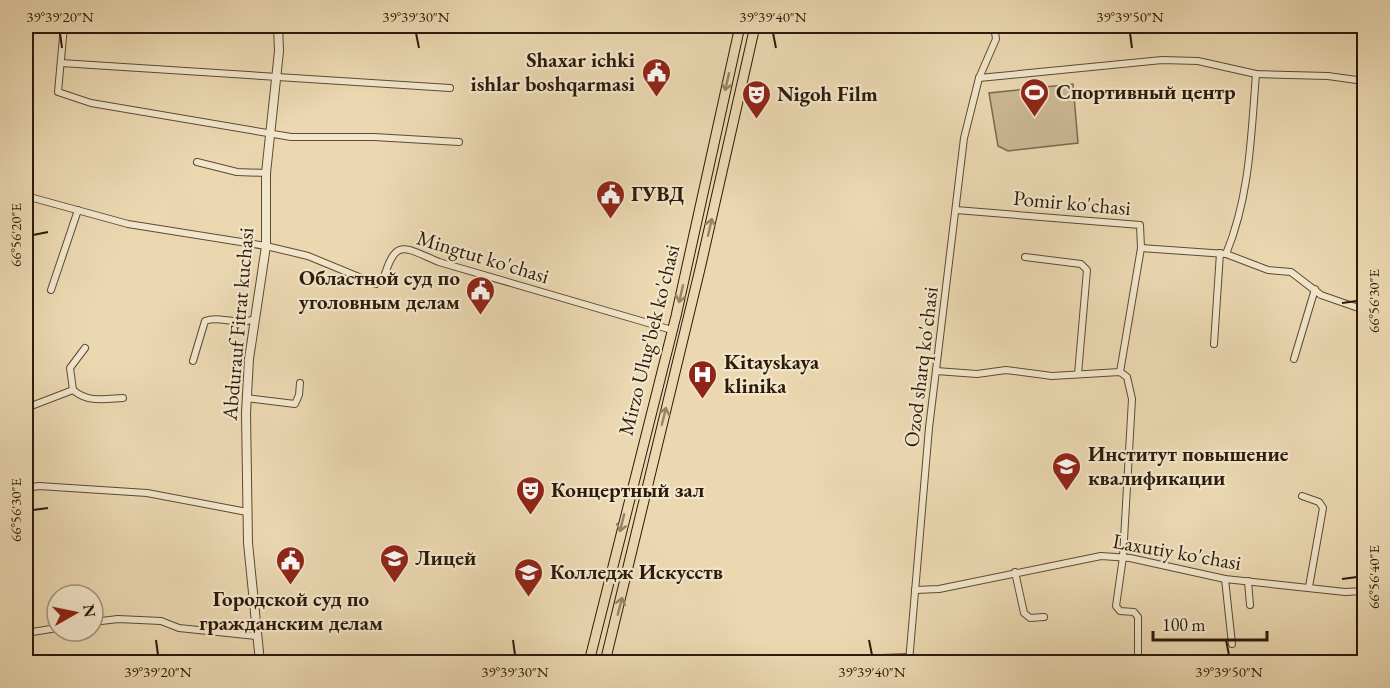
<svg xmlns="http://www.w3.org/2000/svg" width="1390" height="688" font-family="'EB Garamond',serif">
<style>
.green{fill:#cbb894;stroke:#7c694e;stroke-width:1.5}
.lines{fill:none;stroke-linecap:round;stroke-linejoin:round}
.minor-casing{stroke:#5c4a33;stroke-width:8}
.tertiary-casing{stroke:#5c4a33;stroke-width:10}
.primary-casing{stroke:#2d1a09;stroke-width:11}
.minor{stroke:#f2e6cc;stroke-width:6}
.tertiary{stroke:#f2e6cc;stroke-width:8}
.primary{stroke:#ebd8b1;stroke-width:9}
.oneway{stroke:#968265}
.ticks{fill:none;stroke:#2d1a09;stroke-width:2}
.labels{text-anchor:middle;stroke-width:4.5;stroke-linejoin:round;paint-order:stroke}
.poi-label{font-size:21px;font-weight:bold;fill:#2d1a09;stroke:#f2e6cc;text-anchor:start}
.street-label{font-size:21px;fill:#2d1a09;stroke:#f2e6cc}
.neatline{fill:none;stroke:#2d1a09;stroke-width:2}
.ticks-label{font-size:15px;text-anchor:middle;fill:#2d1a09}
</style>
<rect width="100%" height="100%" fill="#ebd8b1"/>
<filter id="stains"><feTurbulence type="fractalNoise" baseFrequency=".00333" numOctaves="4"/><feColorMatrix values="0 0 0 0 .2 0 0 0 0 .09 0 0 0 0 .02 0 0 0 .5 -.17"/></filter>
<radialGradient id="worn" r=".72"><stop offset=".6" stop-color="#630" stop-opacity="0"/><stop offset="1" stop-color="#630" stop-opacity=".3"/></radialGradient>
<!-- green -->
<path class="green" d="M1073 84 1078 143 1008 151 998 146 989 93Z"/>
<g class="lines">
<defs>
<g id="minor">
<path d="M64 26 58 92 91 103 291 137H374L459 142"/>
<path d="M61 63 450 88"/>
<path d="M979 78 1162 60 1198 61 1256 74 1328 76 1364 81"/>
<path d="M197 162 237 172 266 173"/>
<path d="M26 196 128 224 266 246 308 256 376 284 383 280C396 237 403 247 439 262L672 330"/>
<path d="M956 210 1140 225 1141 248 1120 372"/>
<path d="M1141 248 1226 254 1268 270 1291 272 1321 295 1364 310"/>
<path d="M1226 254C1250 196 1251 136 1256 74"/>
<path d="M1025 257 1081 264 1087 270 1078 374"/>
<path d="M51 290 78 210"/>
<path d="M1214 344 1220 253"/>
<path d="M1294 359 1315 289"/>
<path d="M193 361 205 321C220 315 235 326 255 319"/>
<path d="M936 371 977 374 1006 370 1052 376 1120 372 1127 377 1132 399 1123 557 1116 606 1120 611 1134 612 1138 617V662"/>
<path d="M73 390 70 368 85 348"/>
<path d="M246 398 295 404 299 395 300 383"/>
<path d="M26 408 73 390C88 403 105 399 123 398"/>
<path d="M26 416C32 440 31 464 26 488"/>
<path d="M26 488 39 486 147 493 247 512"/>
<path d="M1302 496 1319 502 1323 508 1309 587"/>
<path d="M1015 572 1024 613 1030 618 1044 617"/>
<path d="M1225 579 1232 644"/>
<path d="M1248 581 1250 605"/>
<path d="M915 590 939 589 1101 556 1130 558 1225 579 1345 592 1364 591"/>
<path d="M93 622 118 619 161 621 179 628 256 636"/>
<path d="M26 633 57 628"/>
<path d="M763 662 910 657"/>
<path d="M909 662 929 428 964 138 979 78 996 39 994 26"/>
</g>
<path id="tertiary" d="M260 662 248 543 246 413 249 359 266 246V173L279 51 278 26"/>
<g id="primary">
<path d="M589 662 676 316 740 26"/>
<path d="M605 662 700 269 755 26"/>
</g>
</defs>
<!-- minor casing -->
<use href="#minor" class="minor-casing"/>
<!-- tertiary casing -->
<use href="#tertiary" class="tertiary-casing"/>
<!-- primary casing -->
<use href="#primary" class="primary-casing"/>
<!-- minor -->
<use href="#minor" class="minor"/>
<!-- tertiary -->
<use href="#tertiary" class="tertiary"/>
<!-- primary -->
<use href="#primary" class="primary"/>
</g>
<!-- one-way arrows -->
<defs><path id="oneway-shaft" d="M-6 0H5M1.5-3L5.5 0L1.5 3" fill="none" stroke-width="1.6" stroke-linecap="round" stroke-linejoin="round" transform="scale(1.5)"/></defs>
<g class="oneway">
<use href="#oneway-shaft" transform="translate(727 82) rotate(103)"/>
<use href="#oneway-shaft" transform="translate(710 227) rotate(-77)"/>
<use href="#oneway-shaft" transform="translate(681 294) rotate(103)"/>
<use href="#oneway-shaft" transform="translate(664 416) rotate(-76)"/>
<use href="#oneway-shaft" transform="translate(622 523) rotate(104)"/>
<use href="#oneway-shaft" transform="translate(620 606) rotate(-75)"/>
</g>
<!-- ticks -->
<path class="ticks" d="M60 33 62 48M416 33 419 48M773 33 776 48M1130 33 1132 48M33 235 48 232M1342 303 1357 301M33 510 48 508M1342 579 1357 577M156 640 158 655M513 640 515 655M869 640 872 655M1226 640 1229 655"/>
<!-- icons -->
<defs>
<symbol id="civic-pin" viewBox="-11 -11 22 30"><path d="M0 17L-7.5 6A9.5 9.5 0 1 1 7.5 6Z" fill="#8f2418" stroke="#f2e6cc"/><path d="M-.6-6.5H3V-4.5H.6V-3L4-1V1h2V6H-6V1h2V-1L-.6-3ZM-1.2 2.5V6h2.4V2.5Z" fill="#fff"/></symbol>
<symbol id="stadium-pin" viewBox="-11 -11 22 30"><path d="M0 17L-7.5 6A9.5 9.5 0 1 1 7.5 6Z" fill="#8f2418" stroke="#f2e6cc"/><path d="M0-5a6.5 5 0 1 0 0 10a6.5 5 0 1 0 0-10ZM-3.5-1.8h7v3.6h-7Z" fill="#fff"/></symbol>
<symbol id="theatre-pin" viewBox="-11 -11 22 30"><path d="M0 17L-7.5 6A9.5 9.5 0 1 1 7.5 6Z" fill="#8f2418" stroke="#f2e6cc"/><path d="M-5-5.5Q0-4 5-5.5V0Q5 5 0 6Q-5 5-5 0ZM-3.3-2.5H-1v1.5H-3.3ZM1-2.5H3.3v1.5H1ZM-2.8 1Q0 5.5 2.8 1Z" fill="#fff"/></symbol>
<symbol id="hospital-pin" viewBox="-11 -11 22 30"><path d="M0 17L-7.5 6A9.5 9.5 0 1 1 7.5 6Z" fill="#8f2418" stroke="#f2e6cc"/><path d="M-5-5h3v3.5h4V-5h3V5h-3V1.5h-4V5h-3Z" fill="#fff"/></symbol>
<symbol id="university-pin" viewBox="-11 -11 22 30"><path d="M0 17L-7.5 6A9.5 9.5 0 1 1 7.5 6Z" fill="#8f2418" stroke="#f2e6cc"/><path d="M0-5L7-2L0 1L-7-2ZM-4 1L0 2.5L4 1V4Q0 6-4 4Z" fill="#fff"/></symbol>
</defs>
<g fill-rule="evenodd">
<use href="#civic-pin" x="640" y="56" width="33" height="45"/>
<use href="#stadium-pin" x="1018" y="76" width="33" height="45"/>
<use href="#theatre-pin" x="740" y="78" width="33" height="45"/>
<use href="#civic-pin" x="594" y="178" width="33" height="45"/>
<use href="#civic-pin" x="464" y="274" width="33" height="45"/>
<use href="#hospital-pin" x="686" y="358" width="33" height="45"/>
<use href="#university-pin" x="1050" y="450" width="33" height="45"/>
<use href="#theatre-pin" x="514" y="474" width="33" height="45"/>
<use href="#university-pin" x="378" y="542" width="33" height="45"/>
<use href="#civic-pin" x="274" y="544" width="33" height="45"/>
<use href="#university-pin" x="512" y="556" width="33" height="45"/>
</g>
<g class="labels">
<!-- poi labels -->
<g class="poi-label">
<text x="635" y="67" text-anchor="end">Shaxar ichki<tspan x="635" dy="24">ishlar boshqarmasi</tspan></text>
<text x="1056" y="99">Спортивный центр</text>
<text x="777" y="101">Nigoh Film</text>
<text x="631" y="201">ГУВД</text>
<text x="460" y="285" text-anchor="end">Областной суд по<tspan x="460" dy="24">уголовным делам</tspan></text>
<text x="724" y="369">Kitayskaya<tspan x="724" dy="24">klinika</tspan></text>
<text x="1088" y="461">Институт повышение<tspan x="1088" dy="24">квалификации</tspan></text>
<text x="551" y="497">Концертный зал</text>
<text x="415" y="565">Лицей</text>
<text x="550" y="579">Колледж Искусств</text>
<text x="291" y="606" text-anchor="middle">Городской суд по<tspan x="291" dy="24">гражданским делам</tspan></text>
</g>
<!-- street labels -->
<g class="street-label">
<text transform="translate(1072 203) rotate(5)" y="7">Pomir ko'chasi</text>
<text transform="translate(483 257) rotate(17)" y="7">Mingtut ko'chasi</text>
<text transform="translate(238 324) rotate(-85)" y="7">Abdurauf Fitrat kuchasi</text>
<text transform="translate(649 340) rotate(-76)" y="7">Mirzo Ulug'bek ko'chasi</text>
<text transform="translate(921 367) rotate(-83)" y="7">Ozod sharq ko'chasi</text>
<text transform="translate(1177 552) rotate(10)" y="7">Laxutiy ko'chasi</text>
</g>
</g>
<!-- margin -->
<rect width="1390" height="688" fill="none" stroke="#ebd8b1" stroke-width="66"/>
<!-- north arrow -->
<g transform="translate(75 613) rotate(81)"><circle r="28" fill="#f2e6cc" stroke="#a3947e" stroke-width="1.5"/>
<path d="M0-4.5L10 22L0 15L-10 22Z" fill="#8f2418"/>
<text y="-9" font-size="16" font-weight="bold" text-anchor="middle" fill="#2d1a09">N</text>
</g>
<!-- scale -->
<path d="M1153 631v9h114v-9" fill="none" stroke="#2d1a09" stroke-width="3"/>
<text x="1162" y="631" font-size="18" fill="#2d1a09" stroke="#f2e6cc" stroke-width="4.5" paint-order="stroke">100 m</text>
<rect x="33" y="33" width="1324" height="622" class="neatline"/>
<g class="ticks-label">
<text x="60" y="22">39°39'20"N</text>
<text x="416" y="22">39°39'30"N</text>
<text x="773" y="22">39°39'40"N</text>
<text x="1130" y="22">39°39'50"N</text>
<text transform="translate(16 235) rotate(-90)" y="5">66°56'20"E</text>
<text transform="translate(1374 301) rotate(-90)" y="5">66°56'30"E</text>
<text transform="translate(16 510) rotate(-90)" y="5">66°56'30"E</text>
<text transform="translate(1374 577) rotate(-90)" y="5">66°56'40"E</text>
<text x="158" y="677">39°39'20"N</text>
<text x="515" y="677">39°39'30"N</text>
<text x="872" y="677">39°39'40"N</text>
<text x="1229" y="677">39°39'50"N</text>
</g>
<rect width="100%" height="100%" filter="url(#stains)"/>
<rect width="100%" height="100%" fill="url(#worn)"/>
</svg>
